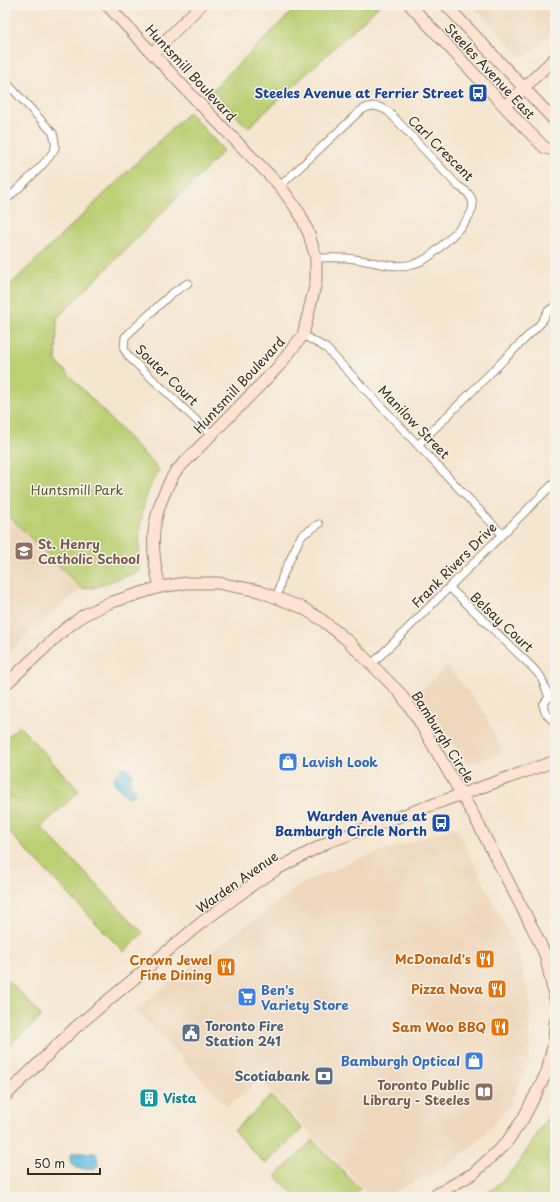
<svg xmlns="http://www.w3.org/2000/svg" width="560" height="1202" font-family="'Playpen Sans',sans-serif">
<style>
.built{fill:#eed7bb}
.green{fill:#bbcf73;stroke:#7b7c48}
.water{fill:#65bfe3;stroke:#507480}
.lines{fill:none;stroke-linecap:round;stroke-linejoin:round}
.street-casing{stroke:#988877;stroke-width:9}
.secondary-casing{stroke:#988877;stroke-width:13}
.street{stroke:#fff;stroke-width:7}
.secondary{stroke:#fee3d2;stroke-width:11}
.labels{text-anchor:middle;stroke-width:3;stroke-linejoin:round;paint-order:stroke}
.street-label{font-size:13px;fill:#3b2a1e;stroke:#f7f3e8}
.transit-label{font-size:13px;font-weight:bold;fill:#164399;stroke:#f7f3e8;text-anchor:end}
.park-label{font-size:13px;fill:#5b5333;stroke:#f7f3e8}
.education-label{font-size:13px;font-weight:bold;fill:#785e54;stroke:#f7f3e8;text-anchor:start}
.shop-label{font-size:13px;font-weight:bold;fill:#366cbe;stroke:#f7f3e8;text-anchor:start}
.food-label{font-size:13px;font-weight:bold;fill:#c56008;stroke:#f7f3e8;text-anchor:end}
.service-label{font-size:13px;font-weight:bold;fill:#4e5e75;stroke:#f7f3e8;text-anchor:start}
.culture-label{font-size:13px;font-weight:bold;fill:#0d838f;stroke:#f7f3e8;text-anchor:start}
</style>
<rect width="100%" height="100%" fill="#f7f3e8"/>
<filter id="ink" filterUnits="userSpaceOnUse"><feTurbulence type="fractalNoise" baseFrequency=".025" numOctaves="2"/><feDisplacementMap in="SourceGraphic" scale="8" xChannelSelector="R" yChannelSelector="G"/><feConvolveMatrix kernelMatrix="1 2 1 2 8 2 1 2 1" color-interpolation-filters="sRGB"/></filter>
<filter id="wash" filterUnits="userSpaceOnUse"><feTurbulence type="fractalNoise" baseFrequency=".012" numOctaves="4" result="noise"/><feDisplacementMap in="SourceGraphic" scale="16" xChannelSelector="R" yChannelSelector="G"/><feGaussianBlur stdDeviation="0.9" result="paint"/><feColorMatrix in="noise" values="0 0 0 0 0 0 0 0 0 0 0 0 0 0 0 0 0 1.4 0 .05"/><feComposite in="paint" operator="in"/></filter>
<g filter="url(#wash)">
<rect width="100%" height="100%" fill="#f5e6d0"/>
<!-- built -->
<g class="built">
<path d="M472 5H555V29L523 59Z"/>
<path d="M5 512 82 589 43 619 5 656Z"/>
<path d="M447 666 482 709 503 753 467 764 420 692Z"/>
<path d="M456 827 518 952 530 1001 529 1061 508 1108 479 1140 450 1164 383 1197H371L260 1080 227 1106 136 1010 180 974 304 883 358 859Z"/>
</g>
<!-- green -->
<g class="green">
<path d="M299 5H380L248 128 212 90Z"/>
<path d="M189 112 224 151 57 318 56 361 159 470C139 501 138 535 140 571L93 588 91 587 82 589 5 512V290Z"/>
<path d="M19 726 79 791 41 827 143 933 124 952 5 828V789L16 800 5 788V739Z"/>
<path d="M9 981 42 1016 5 1049V985Z"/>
<path d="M271 1096 302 1129 265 1164 234 1131Z"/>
<path d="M555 1105V1197H481C516 1177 534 1138 555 1105Z"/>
<path d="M313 1140 360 1189 352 1197H296L276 1176Z"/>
</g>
<!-- water -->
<g class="water">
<path d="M123 767H126L132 773 130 783 135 789V794L132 797 127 796 115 784V776Z"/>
<path d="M72 1153H95L97 1156 98 1165 94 1170 76 1168 71 1164 70 1156Z"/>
</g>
</g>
<g filter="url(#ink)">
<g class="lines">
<defs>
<g id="street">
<path d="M5 81 53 133C54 137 56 144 55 148 50 161 16 190 5 201"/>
<path d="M280 186 360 111C371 104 378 105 389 112L458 186C488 202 466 222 450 238 439 248 428 261 413 264 393 269 375 262 355 259 342 257 329 258 316 258"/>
<path d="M188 283 171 294 125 337 124 349 129 357 211 434"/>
<path d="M303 335 326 348 502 534"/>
<path d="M419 444 541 323 548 311 555 306"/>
<path d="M449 587 532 667 541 677 549 697"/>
<path d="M277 597 282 577 301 536 319 524"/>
<path d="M371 665 555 482"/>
<path d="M555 696 549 697 543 705 545 712 551 719 555 718"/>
</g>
<g id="secondary">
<path d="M107 5 196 100 280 186 300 214 309 234 316 258V282L303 335 278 367 175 472C152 513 148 542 160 587"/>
<path d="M410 5 521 124 545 148 555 150"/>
<path d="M446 5 555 121"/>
<path d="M153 53 201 5"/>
<path d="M505 106 555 58"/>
<path d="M5 685 65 629 84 615 109 603 160 587 186 583H218L259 591 303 608 322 620 347 640 399 692 416 716 474 816 532 927 545 954 555 999"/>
<path d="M5 1096 76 1027 201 923 255 883 279 868 328 842 555 761"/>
<path d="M432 1197 474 1173 506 1143 523 1119 547 1072 554 1041 555 1022"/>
</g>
</defs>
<!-- street casing -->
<use href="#street" class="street-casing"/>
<!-- secondary casing -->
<use href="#secondary" class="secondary-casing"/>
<!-- street -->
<use href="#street" class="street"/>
<!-- secondary -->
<use href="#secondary" class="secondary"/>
</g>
</g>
<!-- icons -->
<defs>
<symbol id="bus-square" viewBox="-11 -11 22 22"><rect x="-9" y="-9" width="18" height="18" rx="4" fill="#1a4fb4" stroke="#f7f3e8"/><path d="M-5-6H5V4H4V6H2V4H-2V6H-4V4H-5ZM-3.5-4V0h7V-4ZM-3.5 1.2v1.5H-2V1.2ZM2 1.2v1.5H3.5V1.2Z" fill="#fff"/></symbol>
<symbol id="school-square" viewBox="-11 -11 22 22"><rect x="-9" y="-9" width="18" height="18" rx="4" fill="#8d6e63" stroke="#f7f3e8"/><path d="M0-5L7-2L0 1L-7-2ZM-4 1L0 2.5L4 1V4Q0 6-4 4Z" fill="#fff"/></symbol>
<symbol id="shop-square" viewBox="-11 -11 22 22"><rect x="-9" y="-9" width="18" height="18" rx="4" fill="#3f7fe0" stroke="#f7f3e8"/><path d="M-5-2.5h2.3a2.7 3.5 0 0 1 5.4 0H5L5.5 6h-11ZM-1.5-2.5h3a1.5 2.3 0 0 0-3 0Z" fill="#fff"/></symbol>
<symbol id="restaurant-square" viewBox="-11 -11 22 22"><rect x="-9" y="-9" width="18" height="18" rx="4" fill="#e8710a" stroke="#f7f3e8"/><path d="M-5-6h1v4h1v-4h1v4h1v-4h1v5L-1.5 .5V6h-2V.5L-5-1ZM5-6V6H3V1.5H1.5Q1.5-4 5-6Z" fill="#fff"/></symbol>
<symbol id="supermarket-square" viewBox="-11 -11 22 22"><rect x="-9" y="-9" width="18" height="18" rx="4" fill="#3f7fe0" stroke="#f7f3e8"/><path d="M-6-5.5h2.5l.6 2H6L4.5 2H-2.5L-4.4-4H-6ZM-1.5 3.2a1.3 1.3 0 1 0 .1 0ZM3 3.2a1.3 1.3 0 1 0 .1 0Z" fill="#fff"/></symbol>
<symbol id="civic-square" viewBox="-11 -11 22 22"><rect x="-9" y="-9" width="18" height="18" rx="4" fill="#5c6f8a" stroke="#f7f3e8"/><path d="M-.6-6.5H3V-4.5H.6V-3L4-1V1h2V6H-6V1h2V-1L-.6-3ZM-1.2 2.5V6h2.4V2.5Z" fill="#fff"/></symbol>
<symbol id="bank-square" viewBox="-11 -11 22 22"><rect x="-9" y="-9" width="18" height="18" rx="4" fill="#5c6f8a" stroke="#f7f3e8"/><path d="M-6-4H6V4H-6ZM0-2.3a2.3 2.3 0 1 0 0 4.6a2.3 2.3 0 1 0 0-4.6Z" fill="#fff"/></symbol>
<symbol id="library-square" viewBox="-11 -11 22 22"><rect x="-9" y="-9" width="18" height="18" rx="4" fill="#8d6e63" stroke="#f7f3e8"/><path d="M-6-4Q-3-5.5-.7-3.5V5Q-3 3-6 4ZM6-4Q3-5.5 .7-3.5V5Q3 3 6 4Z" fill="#fff"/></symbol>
<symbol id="building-square" viewBox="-11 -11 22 22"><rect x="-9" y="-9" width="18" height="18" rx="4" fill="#0f9aa8" stroke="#f7f3e8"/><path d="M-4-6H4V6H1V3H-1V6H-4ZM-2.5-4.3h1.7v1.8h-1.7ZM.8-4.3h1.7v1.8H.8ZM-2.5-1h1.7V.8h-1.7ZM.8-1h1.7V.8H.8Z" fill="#fff"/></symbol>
</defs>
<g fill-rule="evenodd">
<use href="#bus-square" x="467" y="82" width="22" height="22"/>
<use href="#school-square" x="13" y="540" width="22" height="22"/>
<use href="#shop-square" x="277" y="751" width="22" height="22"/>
<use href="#bus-square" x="430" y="812" width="22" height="22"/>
<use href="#restaurant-square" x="474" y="948" width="22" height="22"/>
<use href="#restaurant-square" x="215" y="956" width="22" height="22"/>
<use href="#restaurant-square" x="486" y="978" width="22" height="22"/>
<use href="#supermarket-square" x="236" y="986" width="22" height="22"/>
<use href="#restaurant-square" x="489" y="1016" width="22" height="22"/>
<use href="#civic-square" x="180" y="1022" width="22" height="22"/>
<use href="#shop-square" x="463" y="1050" width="22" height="22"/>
<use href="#bank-square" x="313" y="1065" width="22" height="22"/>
<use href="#library-square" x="473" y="1081" width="22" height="22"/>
<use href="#building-square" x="138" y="1087" width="22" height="22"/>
</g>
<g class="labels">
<!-- street labels -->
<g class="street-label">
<text transform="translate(490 71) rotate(47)" y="5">Steeles Avenue East</text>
<text transform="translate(191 73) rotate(47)" y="5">Huntsmill Boulevard</text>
<text transform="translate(441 148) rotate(45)" y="5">Carl Crescent</text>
<text transform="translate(167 375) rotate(44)" y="5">Souter Court</text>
<text transform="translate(239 385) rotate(-47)" y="5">Huntsmill Boulevard</text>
<text transform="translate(414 422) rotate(46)" y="5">Manilow Street</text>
<text transform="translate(454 565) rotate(-45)" y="5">Frank Rivers Drive</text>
<text transform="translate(502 622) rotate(43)" y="5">Belsay Court</text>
<text transform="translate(443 737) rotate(58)" y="5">Bamburgh Circle</text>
<text transform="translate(237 882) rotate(-35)" y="5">Warden Avenue</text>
</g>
<!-- transit labels -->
<g class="transit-label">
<text x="464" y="98">Steeles Avenue at Ferrier Street</text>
<text x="427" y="821">Warden Avenue at<tspan x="427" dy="15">Bamburgh Circle North</tspan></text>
</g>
<!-- park labels -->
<g class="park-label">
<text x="77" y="495">Huntsmill Park</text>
</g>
<!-- education labels -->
<g class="education-label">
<text x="38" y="549">St. Henry<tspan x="38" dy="15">Catholic School</tspan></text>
<text x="470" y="1090" text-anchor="end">Toronto Public<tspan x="470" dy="15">Library - Steeles</tspan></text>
</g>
<!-- shop labels -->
<g class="shop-label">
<text x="302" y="767">Lavish Look</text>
<text x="261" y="995">Ben's<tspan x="261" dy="15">Variety Store</tspan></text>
<text x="460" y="1066" text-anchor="end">Bamburgh Optical</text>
</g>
<!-- food labels -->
<g class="food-label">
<text x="471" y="964">McDonald's</text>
<text x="212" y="965">Crown Jewel<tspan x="212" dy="15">Fine Dining</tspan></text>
<text x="483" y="994">Pizza Nova</text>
<text x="486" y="1032">Sam Woo BBQ</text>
</g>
<!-- service labels -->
<g class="service-label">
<text x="205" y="1031">Toronto Fire<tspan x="205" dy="15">Station 241</tspan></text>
<text x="310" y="1081" text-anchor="end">Scotiabank</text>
</g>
<!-- culture labels -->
<g class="culture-label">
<text x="163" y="1103">Vista</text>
</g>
</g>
<!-- margin -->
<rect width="560" height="1202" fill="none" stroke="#f7f3e8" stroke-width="20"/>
<!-- scale -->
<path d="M28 1168v6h72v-6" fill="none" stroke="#3b2a1e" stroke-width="2"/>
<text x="34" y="1168" font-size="12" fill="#3b2a1e" stroke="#f7f3e8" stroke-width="3" paint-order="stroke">50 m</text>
</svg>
